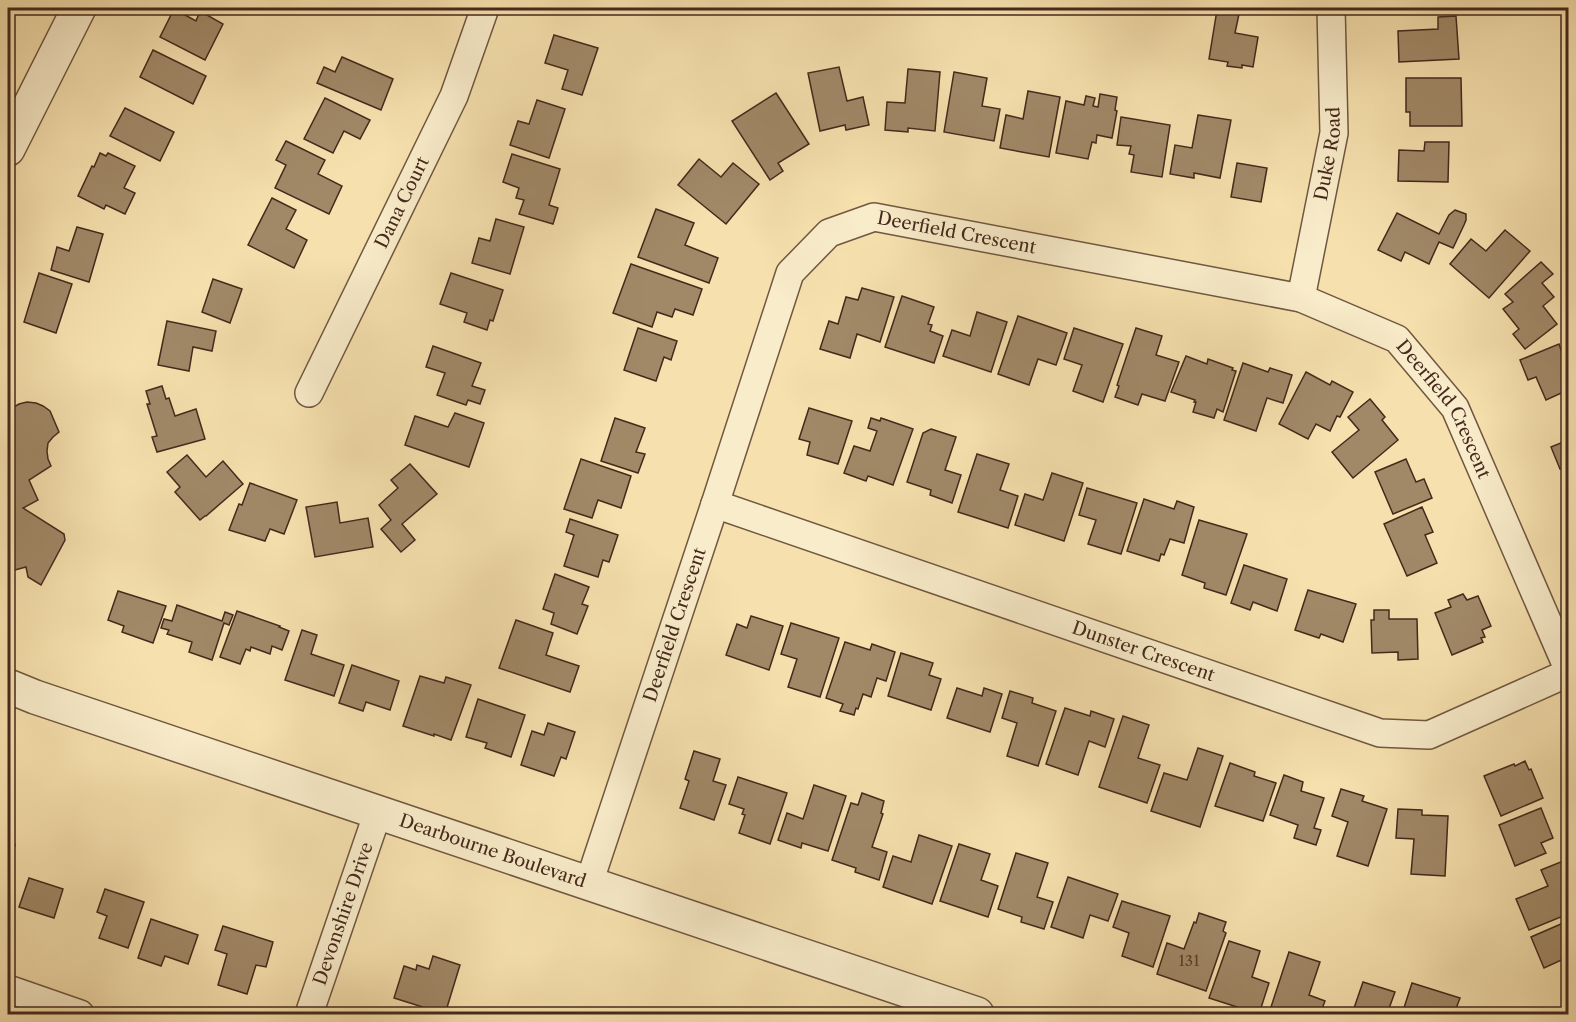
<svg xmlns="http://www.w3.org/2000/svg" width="1576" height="1022" font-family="'Libre Caslon Text',serif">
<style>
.building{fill:#a18968;stroke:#44291c;stroke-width:1.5}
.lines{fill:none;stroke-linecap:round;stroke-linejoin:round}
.minor-casing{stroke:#705740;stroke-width:30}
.tertiary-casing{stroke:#705740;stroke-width:36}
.minor{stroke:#f9ecca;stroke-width:27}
.tertiary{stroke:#f9ecca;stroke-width:33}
.labels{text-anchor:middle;stroke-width:5;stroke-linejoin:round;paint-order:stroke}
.number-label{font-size:15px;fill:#5b412f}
.street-label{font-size:18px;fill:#44291c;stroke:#f9ecca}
</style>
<rect width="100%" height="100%" fill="#f6e1ae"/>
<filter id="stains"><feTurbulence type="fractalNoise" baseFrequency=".00333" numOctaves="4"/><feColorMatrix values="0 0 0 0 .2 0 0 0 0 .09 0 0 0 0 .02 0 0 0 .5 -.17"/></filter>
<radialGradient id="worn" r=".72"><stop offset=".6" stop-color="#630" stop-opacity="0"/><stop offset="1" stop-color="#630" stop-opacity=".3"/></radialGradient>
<!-- building -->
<g class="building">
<path d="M174 9 196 21 200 11 223 24 205 60 160 37Z"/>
<path d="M1217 10 1239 14 1235 33 1258 37 1253 67 1242 65V68L1227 66 1228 62 1209 59Z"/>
<path d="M1456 16 1459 59 1399 62 1398 31 1438 29V17Z"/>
<path d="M554 35 598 48 582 95 562 89 568 70 545 63Z"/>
<path d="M153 50 206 76 193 104 140 77Z"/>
<path d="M342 57 393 79 381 110 317 83 324 67 335 72Z"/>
<path d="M839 67 847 101 863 97 869 125 846 130 845 125 820 131 808 73Z"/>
<path d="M908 69 940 72 935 131 908 128V132L885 130 887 102 905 103Z"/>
<path d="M954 72 987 78 982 106 1000 109 994 141 944 132Z"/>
<path d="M1406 78H1461L1462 126H1410V112H1406Z"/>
<path d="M1028 91 1060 97 1049 157 1000 148 1006 115 1023 119Z"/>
<path d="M776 93 809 144 778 163 783 171 770 180 732 121Z"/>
<path d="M1100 94 1117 97 1115 110 1117 111 1112 138 1097 135 1096 143 1092 142 1088 159 1056 153 1066 101 1084 105 1086 96 1095 98 1093 106 1098 107Z"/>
<path d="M325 98 370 120 360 139 344 131 333 153 304 139Z"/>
<path d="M537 100 565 109 549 158 510 145 518 121 529 124Z"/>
<path d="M125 108 174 132 160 161 110 136Z"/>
<path d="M1198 115 1231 120 1220 178 1194 173V178L1170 174 1175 145 1192 148Z"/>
<path d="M1121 117 1170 125 1162 177 1131 172 1134 155 1129 154 1131 146 1117 145Z"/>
<path d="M286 141 325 160 318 174 342 186 329 214 275 188 286 165 276 160Z"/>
<path d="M1425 142H1449L1448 182 1398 181 1399 150 1424 151Z"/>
<path d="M100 153 106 156 108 153 135 166 124 188 135 193 125 214 106 205 104 209 78 196 92 166 94 167Z"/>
<path d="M512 154 560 169 549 205 558 208 553 224 519 214 524 200 516 198 519 188 503 182Z"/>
<path d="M699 159 721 177 733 163 759 184 726 224 678 185Z"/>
<path d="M1237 163 1267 168 1261 202 1231 197Z"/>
<path d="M272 198 296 210 286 229 307 240 294 268 248 245Z"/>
<path d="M656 209 694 223 685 245 718 258 709 283 638 257Z"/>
<path d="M1455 210 1466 214V220L1464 225 1453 248 1439 242 1429 264 1405 252 1401 261 1378 250 1397 213 1439 234 1449 215Z"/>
<path d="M496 219 524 227 510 274 472 263 479 238 490 241Z"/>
<path d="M77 227 103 234 89 282 51 270 57 247 69 251Z"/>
<path d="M1505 230 1530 251 1489 298 1450 264 1471 239 1486 251Z"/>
<path d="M1541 262 1553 274 1542 283 1554 297 1543 306 1557 324 1525 349 1513 334 1519 329 1503 309 1513 302 1505 294Z"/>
<path d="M631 264 702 289 693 315 675 309 672 317 657 312 652 327 613 313Z"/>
<path d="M39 273 72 284 56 333 24 322Z"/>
<path d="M451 273 503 290 493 321 490 320 487 330 464 322 467 313 440 304Z"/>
<path d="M213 279 242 289 230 323 202 312Z"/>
<path d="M862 288 894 297 880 342 857 334 850 358 820 349 829 321 838 324 846 297 858 300Z"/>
<path d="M902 296 934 307 928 324 932 325 930 331 943 336 934 363 885 347Z"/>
<path d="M977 312 1007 322 991 372 943 356 952 330 970 336Z"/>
<path d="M1018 316 1067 333 1056 365 1038 359 1029 385 998 374Z"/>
<path d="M167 321 216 331 212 351 193 347 189 371 158 365Z"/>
<path d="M638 328 677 341 671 360 664 357 656 381 624 370Z"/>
<path d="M1074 328 1123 344 1103 402 1073 391 1082 365 1064 359Z"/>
<path d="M1136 328 1162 336 1156 355 1179 362 1165 401 1142 394 1138 405 1115 397 1119 386 1117 385Z"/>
<path d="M1559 344 1563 356 1568 354V390L1546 400 1536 377 1528 380 1520 360Z"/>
<path d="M433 346 481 363 472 386 485 390 480 404 468 400 466 405 437 395 445 373 426 367Z"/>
<path d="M1186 356 1207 364 1208 359 1233 368 1232 370 1236 371 1223 412 1217 409 1214 418 1193 412 1196 402H1194L1195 400 1171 392Z"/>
<path d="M1243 363 1268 372 1270 368 1292 375 1283 403 1267 398 1256 431 1224 420Z"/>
<path d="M1306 372 1330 385 1332 381 1353 392 1340 417 1337 416 1330 431 1316 424 1308 439 1279 424Z"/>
<path d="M162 386 166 399 169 398 175 416 196 409 205 439 157 452 152 437 157 436 147 404H150L146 391Z"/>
<path d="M1370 399 1385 417 1382 420 1398 440 1353 478 1332 452 1359 430 1348 417Z"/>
<path d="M27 402 36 403 43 406 50 411 59 432 53 437 48 443 47 451 48 459 51 466 29 480 38 500 23 508 64 534 65 540 41 585 28 577 26 567 15 570 8 565V414L12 408 19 404Z"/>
<path d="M809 408 852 421 838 464 807 455 810 442 799 439Z"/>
<path d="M455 413 484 423 469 467 405 445 415 416 448 427Z"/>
<path d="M615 418 645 428 636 452 645 454 638 473 601 461Z"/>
<path d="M871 418 880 421 881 418 913 429 893 485 868 476 866 481 844 473 854 446 870 451 877 431 868 428Z"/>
<path d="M931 429 956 437 945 470 961 475 952 503 930 495 931 490 907 482 923 433Z"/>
<path d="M1568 440V478L1564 467 1560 469 1551 447Z"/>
<path d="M977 454 1009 464 1000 490 1018 496 1008 528 958 512Z"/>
<path d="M187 455 206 477 223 461 243 484 206 516H205L200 520 175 492 180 487 167 472Z"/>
<path d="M581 459 631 476 621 508 598 500 592 518 564 509Z"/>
<path d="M1406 459 1416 482 1424 479 1432 498 1393 514 1375 472Z"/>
<path d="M410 464 437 494 402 524 415 540 401 552 381 529 391 520 379 505 398 488 391 480Z"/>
<path d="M1052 473 1083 483 1064 541 1015 525 1025 494 1043 500Z"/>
<path d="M250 483 297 500 284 534 270 529 265 541 229 530 239 504 242 505Z"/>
<path d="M1087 488 1137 503 1121 554 1088 544 1096 520 1079 515Z"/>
<path d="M1144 499 1174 509 1177 501 1194 507 1184 543 1170 539 1164 555 1161 554 1159 561 1127 551Z"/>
<path d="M337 502 340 523 368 518 373 547 315 557 306 507Z"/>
<path d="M1422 507 1433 532 1425 535 1437 563 1407 576 1384 524Z"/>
<path d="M570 519 618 535 609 562 603 560 598 577 564 566 574 535 566 532Z"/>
<path d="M1199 520 1247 534 1226 595 1204 588 1205 583 1182 575Z"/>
<path d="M1244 565 1287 579 1277 611 1253 602 1250 610 1231 603Z"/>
<path d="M555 574 589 587 582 604 588 606 577 634 551 624 554 613 543 609Z"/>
<path d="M1308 590 1356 604 1343 642 1321 634 1319 638 1295 630Z"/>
<path d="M118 591 166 606 153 643 122 632 124 626 108 620Z"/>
<path d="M1463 594 1467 600 1478 596 1491 626 1482 630 1485 637 1481 638 1483 642 1452 655 1435 613 1451 607 1448 600Z"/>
<path d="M177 605 222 621 225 612 233 615 229 625 224 623 212 660 189 652 192 642 167 634 169 630 161 628 164 619 172 621Z"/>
<path d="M1374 610H1389V619H1417L1418 659 1398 660V652L1372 653 1371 620H1374Z"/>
<path d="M237 611 280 626 279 627 289 631 282 650 272 646 270 654 251 647 250 651 246 649 240 664 220 657Z"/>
<path d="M751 616 783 626 769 670 726 655 737 624 747 628Z"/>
<path d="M516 620 553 633 546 655 579 666 570 692 499 668Z"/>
<path d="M791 623 839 638 820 697 788 687 797 659 781 654Z"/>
<path d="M302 630 317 635 311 654 344 665 334 696 285 680Z"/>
<path d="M845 642 870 650 872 644 895 652 886 681 877 678 871 697 863 694 858 709 856 708 854 715 840 711 843 704 826 698Z"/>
<path d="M901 653 933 663 929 675 941 679 931 710 888 696Z"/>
<path d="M352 665 399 681 390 710 366 702 363 711 339 703Z"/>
<path d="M420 676 444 683 446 677 471 685 451 740 434 734V736L403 726Z"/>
<path d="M957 688 982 696 984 688 1002 694 990 732 947 718Z"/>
<path d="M1010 691 1033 698 1032 703 1056 711 1038 766 1007 756 1017 723 1002 718Z"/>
<path d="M478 699 525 715 511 757 485 748 487 743 466 737Z"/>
<path d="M1065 708 1090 716 1091 711 1114 719 1105 747 1089 741 1078 775 1046 764Z"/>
<path d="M1123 716 1149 725 1138 758 1160 765 1147 803 1099 787Z"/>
<path d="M548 723 575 732 566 759 561 757 554 776 521 765 532 731 544 735Z"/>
<path d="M1198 748 1223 756 1200 827 1151 811 1164 773 1187 780Z"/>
<path d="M694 751 720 759 713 781 726 785 714 820 680 808 689 781 685 779Z"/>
<path d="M1525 761 1529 770 1531 769 1543 798 1501 816 1484 776 1514 764 1515 766Z"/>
<path d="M1230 763 1255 772 1254 776 1276 783 1263 821 1215 806Z"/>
<path d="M1284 775 1303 782 1301 791 1324 798 1314 828 1321 830 1316 845 1294 838 1298 825 1270 815Z"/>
<path d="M738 777 787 793 770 844 739 833 745 815 742 814 744 809 729 804Z"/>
<path d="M814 785 846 796 828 851 802 843 801 848 778 840 787 813 803 819Z"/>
<path d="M1341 789 1364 796 1362 801 1387 809 1368 866 1337 856 1348 822 1332 816Z"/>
<path d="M862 793 884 801 881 813 883 814 872 847 887 852 879 880 855 872 856 868 832 860 851 803 858 805Z"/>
<path d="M1541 808 1553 838 1541 843 1546 853 1515 866 1499 825Z"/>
<path d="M1398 809 1422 810V815L1448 816 1445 876 1411 874 1414 839 1396 838Z"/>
<path d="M919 835 952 846 932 904 883 887 893 856 911 862Z"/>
<path d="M8 842 15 844 8 881Z"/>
<path d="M959 844 990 854 981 880 998 886 988 917 940 901Z"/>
<path d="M1016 853 1048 863 1037 897 1053 902 1044 929 1021 922 1022 917 998 909Z"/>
<path d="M1568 859V914L1529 930 1516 899 1548 886 1541 870Z"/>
<path d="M1068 877 1118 894 1108 921 1090 915 1083 938 1051 927Z"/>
<path d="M29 878 63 889 54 918 19 907Z"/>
<path d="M105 889 144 902 128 948 99 938 107 916 97 912Z"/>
<path d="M1122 901 1170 916 1153 967 1122 956 1129 933 1113 927Z"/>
<path d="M1199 913 1226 922 1223 931 1226 933 1206 991 1157 974 1167 943 1184 949 1194 922 1196 923Z"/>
<path d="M151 919 198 935 188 964 165 956 161 966 138 958Z"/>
<path d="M1568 921V957L1544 968 1531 937Z"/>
<path d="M223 926 273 942 266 967 256 965 247 994 218 985 227 954 215 950Z"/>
<path d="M1229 941 1260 951 1252 977 1269 983 1259 1014 1209 998Z"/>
<path d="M1289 952 1320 962 1309 995 1325 1001 1320 1014H1293L1271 1007Z"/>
<path d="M433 956 460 965 445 1014 394 998 404 966 416 970 417 965 429 969Z"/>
<path d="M1363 982 1395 992 1387 1014H1352Z"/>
<path d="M1412 983 1460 998 1454 1014H1402Z"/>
</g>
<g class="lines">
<defs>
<g id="minor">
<path id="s1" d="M1301 298 1334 133 1331 8"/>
<path id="s2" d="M309 393 454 96 485 8"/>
<path id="s3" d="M715 504 1380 733 1429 735 1568 673"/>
<path id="s4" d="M589 883 715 504 790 273 829 233 874 217 1301 298 1397 339 1455 408 1568 669"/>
<path d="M8 989 80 1014"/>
<path id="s5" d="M309 1014 378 812"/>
</g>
<g id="tertiary">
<path d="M8 149 79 8"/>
<path id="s6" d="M8 686 35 697 977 1014"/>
</g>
</defs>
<!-- minor casing -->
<use href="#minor" class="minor-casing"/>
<!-- tertiary casing -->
<use href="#tertiary" class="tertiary-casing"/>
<!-- minor -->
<use href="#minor" class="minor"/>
<!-- tertiary -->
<use href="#tertiary" class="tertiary"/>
</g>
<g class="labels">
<!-- number labels -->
<g class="number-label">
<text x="1189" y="966">131</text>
</g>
<!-- street labels -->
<g class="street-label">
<text dy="6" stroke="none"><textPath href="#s1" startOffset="147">Duke Road</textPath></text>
<text dy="6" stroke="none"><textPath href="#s2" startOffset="212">Dana Court</textPath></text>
<text dy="6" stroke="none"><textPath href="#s4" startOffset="830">Deerfield Crescent</textPath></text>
<text dy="6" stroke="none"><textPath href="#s4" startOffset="1370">Deerfield Crescent</textPath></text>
<text dy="6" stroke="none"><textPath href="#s4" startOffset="272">Deerfield Crescent</textPath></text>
<text dy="6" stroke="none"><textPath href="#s3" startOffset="453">Dunster Crescent</textPath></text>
<text dy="6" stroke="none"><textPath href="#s6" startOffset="512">Dearbourne Boulevard</textPath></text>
<text dy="6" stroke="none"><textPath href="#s5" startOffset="106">Devonshire Drive</textPath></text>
</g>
</g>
<!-- margin -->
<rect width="1576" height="1022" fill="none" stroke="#f6e1ae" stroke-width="30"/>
<rect x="9" y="9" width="1558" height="1004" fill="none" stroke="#44291c" stroke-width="3"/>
<rect x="15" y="15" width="1546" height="992" fill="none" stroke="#44291c" stroke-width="1.5"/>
<rect width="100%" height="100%" filter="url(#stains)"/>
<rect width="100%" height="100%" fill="url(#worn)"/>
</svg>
